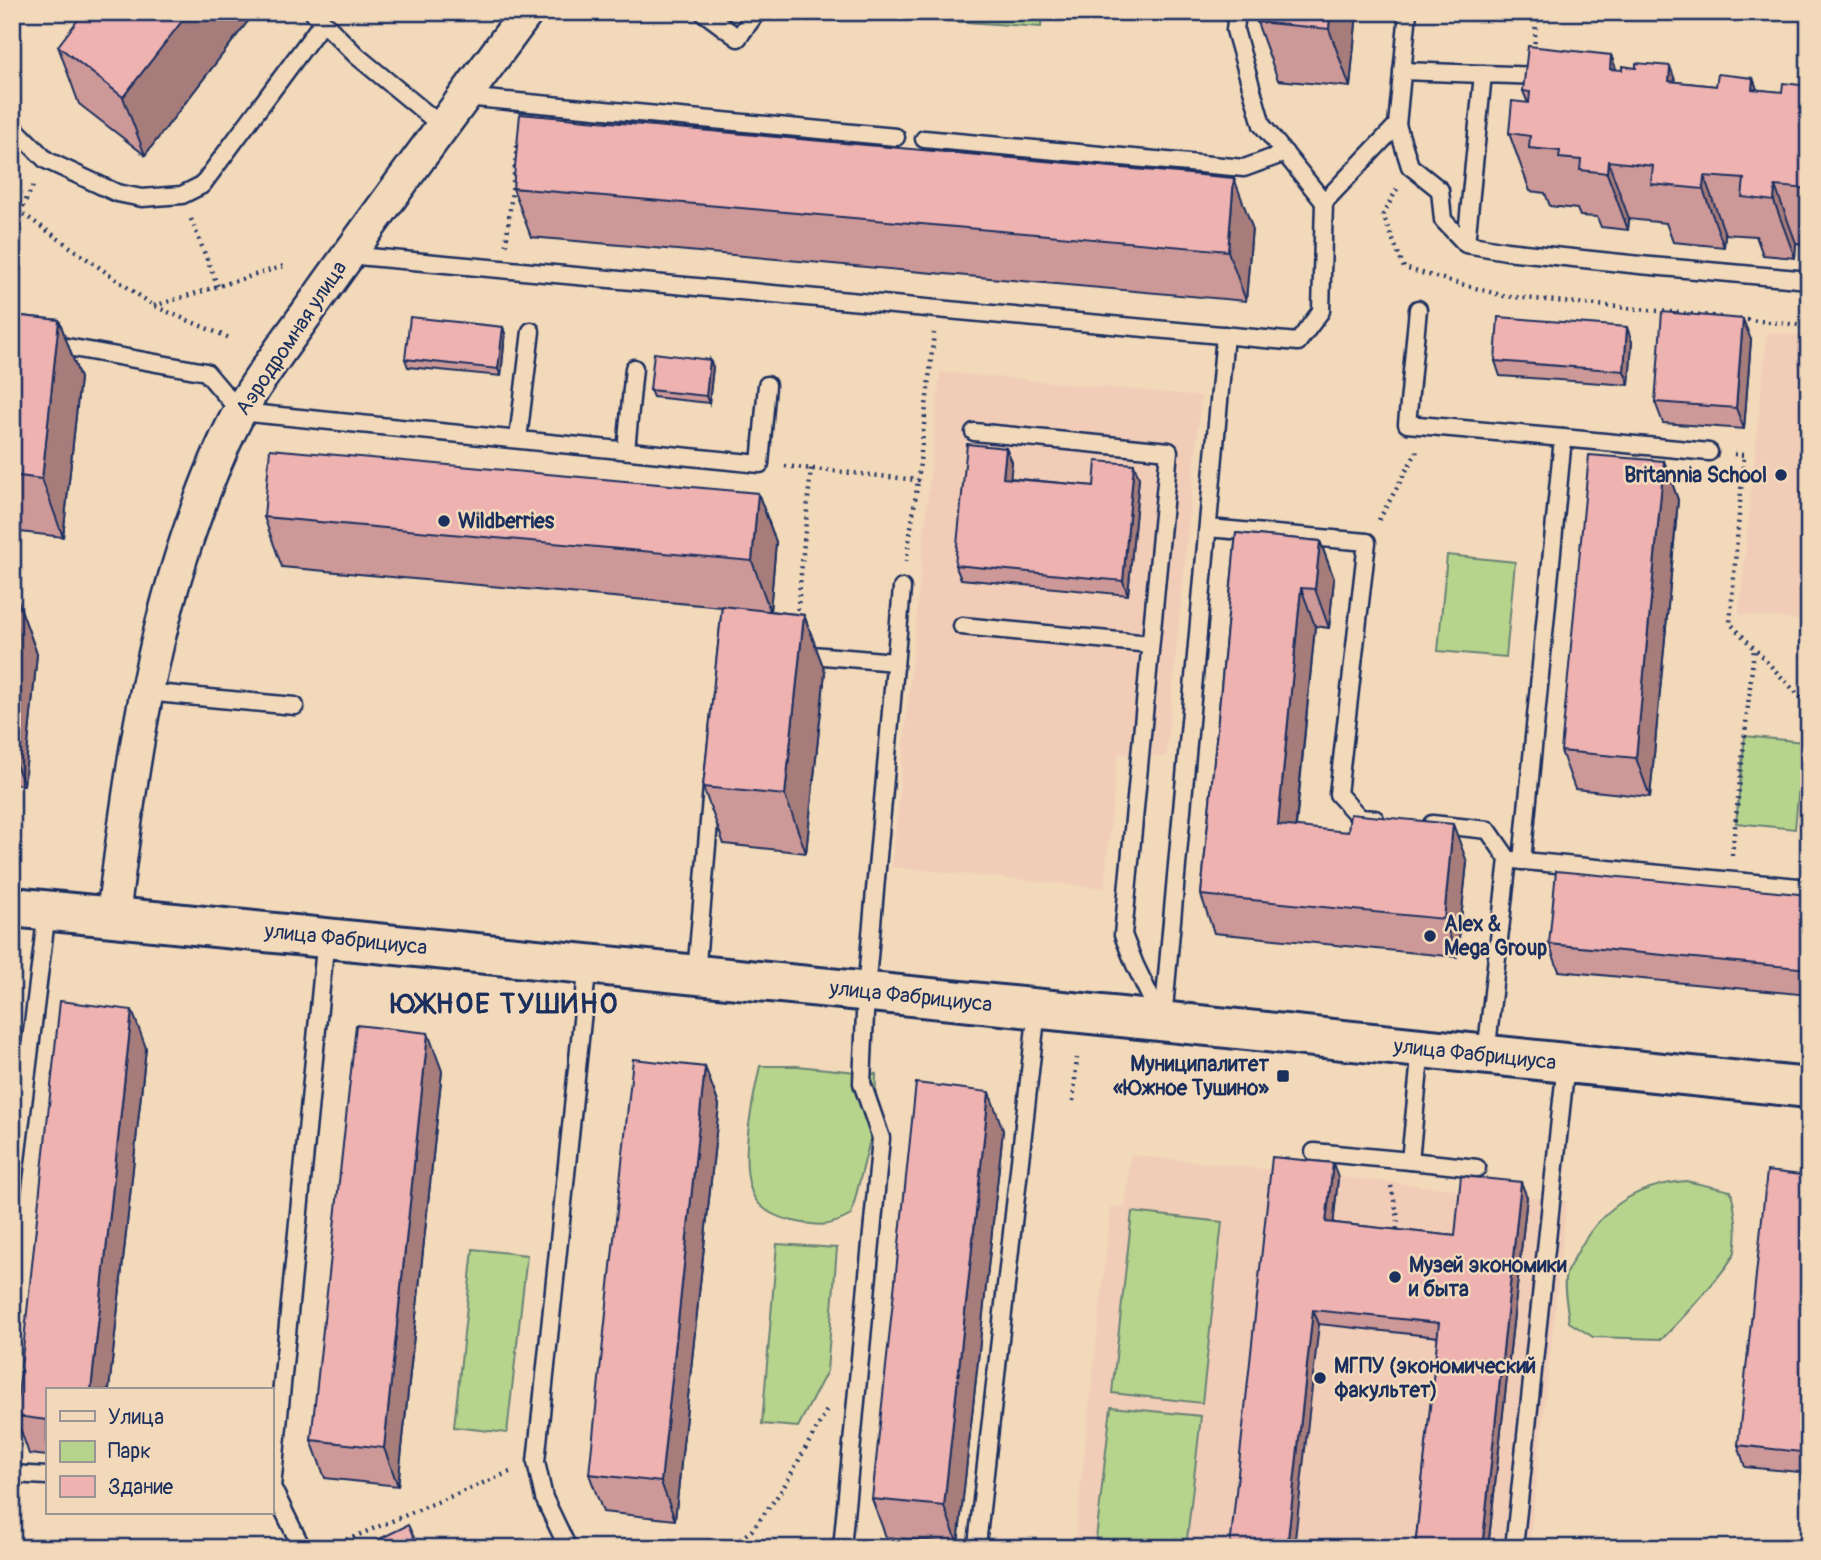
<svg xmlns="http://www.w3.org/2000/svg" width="1821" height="1560" font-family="Pangolin,sans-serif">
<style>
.built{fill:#f1cdb7}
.green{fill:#b7d48c;stroke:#698275;stroke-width:2}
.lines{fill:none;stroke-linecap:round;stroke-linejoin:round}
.lane-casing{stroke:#1b2f5e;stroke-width:21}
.street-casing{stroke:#1b2f5e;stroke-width:37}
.secondary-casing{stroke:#1b2f5e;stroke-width:44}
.path{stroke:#1b2f5e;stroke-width:4.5;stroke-dasharray:2 5;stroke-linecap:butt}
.lane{stroke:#f2d9ba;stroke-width:16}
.street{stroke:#f2d9ba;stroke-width:32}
.secondary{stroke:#f2d9ba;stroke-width:38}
.wall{fill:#cd9998;stroke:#1b2f5e;stroke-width:2}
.shaded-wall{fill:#a77d7c;stroke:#1b2f5e;stroke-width:2}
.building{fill:#eeb2b1;stroke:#1b2f5e;stroke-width:2}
.poi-dot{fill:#1b2f5e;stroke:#f2d9ba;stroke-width:2.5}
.labels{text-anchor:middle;stroke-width:5;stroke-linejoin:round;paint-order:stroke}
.street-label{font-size:21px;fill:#1b2f5e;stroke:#f2d9ba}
.poi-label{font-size:21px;font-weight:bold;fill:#1b2f5e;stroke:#f2d9ba;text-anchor:start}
.district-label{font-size:28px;font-weight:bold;letter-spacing:2px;fill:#1b2f5e;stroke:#f2d9ba}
</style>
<rect width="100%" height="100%" fill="#f2d9ba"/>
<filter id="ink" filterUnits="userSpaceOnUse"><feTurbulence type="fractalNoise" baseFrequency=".0143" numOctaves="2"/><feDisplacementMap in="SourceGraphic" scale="14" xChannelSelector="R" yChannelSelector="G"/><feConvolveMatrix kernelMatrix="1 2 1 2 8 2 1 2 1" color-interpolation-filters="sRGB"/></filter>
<g filter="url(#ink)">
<!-- built -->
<g class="built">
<path d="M1767 332 1809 336V621L1739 614Z"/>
<path d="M940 372 1201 396 1166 757 1118 753 1104 888 892 867Z"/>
<path d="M1131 1155 1567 1201 1529 1548H1074L1111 1206 1125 1207Z"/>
</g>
<!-- green -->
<g class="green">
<path d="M921 12H1042L1041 27 920 19Z"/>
<path d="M1447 555 1515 562 1506 657 1438 651Z"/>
<path d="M1745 736 1803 742 1795 829 1736 823Z"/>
<path d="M760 1066H797L876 1074 875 1120 851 1215C828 1228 818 1226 793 1221 779 1218 765 1213 756 1200 736 1171 753 1099 760 1066Z"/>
<path d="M1686 1181 1731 1191C1735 1209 1739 1232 1735 1251 1733 1264 1675 1326 1662 1339L1593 1337 1569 1322C1568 1308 1562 1287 1566 1274 1568 1268 1573 1261 1576 1255 1600 1209 1635 1185 1686 1181Z"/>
<path d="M1132 1212 1222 1222 1202 1403 1112 1393Z"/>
<path d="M777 1244 837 1248 827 1371 798 1427 762 1424Z"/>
<path d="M473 1249 527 1255 507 1433 454 1427Z"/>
<path d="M1111 1407 1201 1416 1186 1548H1095Z"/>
</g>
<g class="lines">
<defs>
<g id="lane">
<path d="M313 12 357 56 443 127"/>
<path d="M703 12 738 38 757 12"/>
<path d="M1237 12 1235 30 1262 125 1324 202"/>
<path d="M1402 71 1483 74"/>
<path d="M464 97 896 137"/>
<path d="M1397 125 1410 166 1440 190 1443 220 1466 244 1506 251 1640 265 1809 280"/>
<path d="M12 126 46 160 117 193 142 198 182 195 202 185 322 23"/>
<path d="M924 139 1244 168 1285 153"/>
<path d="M1466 244 1483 74 1545 76"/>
<path d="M347 255 1298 342 1321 311 1324 202 1397 125 1408 12"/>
<path d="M1418 309 1407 424 1563 438 1522 861"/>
<path d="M12 337 206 372 240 412 760 464 767 385"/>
<path d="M974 432 1169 451 1123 935 1135 965 1161 1019"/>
<path d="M1563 438 1709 452"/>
<path d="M518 439 531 331"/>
<path d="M626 450 634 368"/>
<path d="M1208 528 1367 542 1338 794 1360 818 1375 819"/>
<path d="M962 626 1150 644"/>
<path d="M800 654 895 662"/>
<path d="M145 692 295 706"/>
<path d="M1432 824 1488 830 1508 859 1486 1055"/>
<path d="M1514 860 1809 888"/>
<path d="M696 974 712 787"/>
<path d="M1163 1020 1225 335"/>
<path d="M1421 1048 1410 1161 1477 1168"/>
<path d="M1314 1152 1410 1161"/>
<path d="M12 1193 47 911"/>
<path d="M12 1474 47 1476"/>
<path d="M977 1545 1037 1009"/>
<path d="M302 1548 272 1487 326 937"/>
<path d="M568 1548 544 1498 536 1462 588 963"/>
<path d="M842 1548 881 1138 862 1083 866 991 902 588"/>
<path d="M1514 1548 1566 1063"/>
</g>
<path id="street" d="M113 916C129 786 146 658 189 533 203 492 219 450 240 411 262 373 289 338 315 302 384 204 456 109 527 12"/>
<path id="secondary" d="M12 907 1082 1013 1809 1088"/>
</defs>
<!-- lane casing -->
<use href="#lane" class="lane-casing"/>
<!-- street casing -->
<use href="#street" class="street-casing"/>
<!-- secondary casing -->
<use href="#secondary" class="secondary-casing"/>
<!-- path -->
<g class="path">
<path d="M782 19 797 12"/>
<path d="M1534 50 1537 12"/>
<path d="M1397 189 1383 215 1404 268 1504 296 1721 317"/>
<path d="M12 206 154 306 232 339"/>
<path d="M191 219 218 287"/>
<path d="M12 240 20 212 35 182"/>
<path d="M506 245 517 146"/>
<path d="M154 306 287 265"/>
<path d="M1740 319 1809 326"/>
<path d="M1734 454 1744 455 1730 623 1809 706"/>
<path d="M785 466 918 480 934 333"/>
<path d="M1379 520 1417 451"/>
<path d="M906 562 918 480"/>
<path d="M797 617 811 468"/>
<path d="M1732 855 1754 649"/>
<path d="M1073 1101 1077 1058"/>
<path d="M1391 1186 1398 1218 1396 1236"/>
<path d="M327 1548 512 1471"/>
<path d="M729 1548 752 1530 782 1490 827 1410"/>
</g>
<!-- lane -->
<use href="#lane" class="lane"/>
<!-- street -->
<use href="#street" class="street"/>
<!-- secondary -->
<use href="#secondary" class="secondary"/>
</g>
<!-- wall -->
<g class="wall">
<path d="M255 12 145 155 79 104 58 46Z"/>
<path d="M1357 12 1350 87 1278 80 1257 22Z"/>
<path d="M1611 55 1616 70 1676 82 1716 86 1753 78 1757 90 1782 92 1809 86V245L1796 243 1795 258 1763 255 1756 236 1725 234 1724 247 1673 242 1666 223 1629 219 1628 230 1601 227 1597 217 1580 216 1577 209 1550 206 1545 193 1530 191 1509 133 1528 103 1523 91Z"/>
<path d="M513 188 1252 227 1246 301 531 237Z"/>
<path d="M12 315 59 320 80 378 63 537 12 531Z"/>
<path d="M503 327 505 334 501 376 408 367 405 359Z"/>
<path d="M1751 340 1744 429 1663 423 1655 402Z"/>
<path d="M1632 342 1629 385 1500 376 1495 361Z"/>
<path d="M713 367 709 403 653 397 650 390Z"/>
<path d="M1664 461 1678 500 1650 797 1575 789 1561 751Z"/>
<path d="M1012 462 1010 478 1094 486 1139 478 1128 595 961 579 955 565Z"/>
<path d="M758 493 776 542 770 611 804 615 825 672 806 853 724 844 703 787 722 607 282 567 264 517Z"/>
<path d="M1236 533 1320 541 1334 579 1329 628 1315 626 1296 827 1467 862 1457 957 1214 933 1201 895Z"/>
<path d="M12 596H16L37 654 24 785 12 784Z"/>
<path d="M1809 895V995L1559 971 1549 944Z"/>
<path d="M146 1048 109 1390H47V1456L29 1454 16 1416Z"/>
<path d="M705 1067 719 1105 675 1520 603 1512 589 1474Z"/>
<path d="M442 1071 398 1486 325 1478 311 1440Z"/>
<path d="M1003 1130 958 1544 886 1537 872 1499Z"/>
<path d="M1809 1176V1473L1745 1467 1738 1445Z"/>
<path d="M1338 1178 1333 1223 1455 1236 1527 1197 1488 1548H1415L1438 1337 1319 1324 1230 1548Z"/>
</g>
<!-- shaded-wall -->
<g class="shaded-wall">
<path d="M189 12H255L145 155 123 97Z"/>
<path d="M1330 12H1357L1350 87 1329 29Z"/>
<path d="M1611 55 1632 112 1610 69Z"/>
<path d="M1670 66 1691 124 1669 81Z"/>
<path d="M1753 78 1774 136 1752 89Z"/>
<path d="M1608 161 1629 219 1628 230 1607 173Z"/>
<path d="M1704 176 1725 234 1724 247 1703 189Z"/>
<path d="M1234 178 1252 227 1246 301 1228 251Z"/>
<path d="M1775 186 1796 243 1795 258 1774 201Z"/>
<path d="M1743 319 1751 340 1744 429 1736 408Z"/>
<path d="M59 320 80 378 63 537 42 479Z"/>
<path d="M503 327 505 334 501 376 498 369Z"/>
<path d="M1627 327 1632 342 1629 385 1624 371Z"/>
<path d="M710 360 713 367 709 403 706 396Z"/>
<path d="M1006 448 1012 462 1009 492 1003 478Z"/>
<path d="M1664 461 1678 500 1650 797 1636 758Z"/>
<path d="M1134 464 1139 478 1128 595 1123 581Z"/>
<path d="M758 493 776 542 770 611 752 561Z"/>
<path d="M1320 541 1334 579 1329 628 1315 589Z"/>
<path d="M1301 588 1315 626 1292 863 1278 825Z"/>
<path d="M16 596 37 654 24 785 12 754V631Z"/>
<path d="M804 615 825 672 806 853 785 795Z"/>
<path d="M1453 824 1467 862 1457 957 1444 919Z"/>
<path d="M132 1010 146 1048 109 1390H91Z"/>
<path d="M428 1033 442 1071 398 1486 384 1448Z"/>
<path d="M705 1067 719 1105 675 1520 661 1482Z"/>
<path d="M989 1092 1003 1130 958 1544 944 1506Z"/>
<path d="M1333 1163 1338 1178 1332 1237 1326 1222Z"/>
<path d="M1521 1182 1527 1197 1488 1548H1482Z"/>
<path d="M1313 1310 1319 1324 1294 1548H1287Z"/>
</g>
<!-- building -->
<g class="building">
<path d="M84 12H189L123 97 58 46Z"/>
<path d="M1258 12H1330L1329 29 1257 22Z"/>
<path d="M1528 46 1611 55 1610 69 1622 70V66L1636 68V63L1670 66 1669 81 1716 86 1718 74 1753 78 1752 89 1782 92 1783 83 1809 86V189L1775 186 1774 201 1742 197 1744 179 1704 176 1703 189 1651 184 1653 166 1608 161 1607 173 1580 170 1581 160 1559 158 1560 151 1529 148 1530 136 1509 133 1512 101 1529 103 1530 92 1523 91Z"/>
<path d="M520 114 1234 178 1228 251 513 188Z"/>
<path d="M1662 312 1743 319 1736 408 1655 402Z"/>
<path d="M12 315 59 320 42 479 12 475Z"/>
<path d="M410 317 503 327 498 369 405 359Z"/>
<path d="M1498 317 1627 327 1624 371 1495 361Z"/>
<path d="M654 353 710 360 706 396 650 390Z"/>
<path d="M967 444 1006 448 1003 478 1094 486 1096 461 1134 464 1123 581 955 565Z"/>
<path d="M270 449 758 493 752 561 264 517Z"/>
<path d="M1589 455 1664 461 1636 758 1561 751Z"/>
<path d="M1236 533 1320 541 1315 589 1301 588 1278 825 1348 832 1350 814 1453 824 1444 919 1201 895Z"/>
<path d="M12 596H16L12 631Z"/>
<path d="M722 606 804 615 785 795 703 787Z"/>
<path d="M1556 871 1809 895V969L1549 944Z"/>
<path d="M60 1001 132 1010 91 1390H47V1420L16 1416Z"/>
<path d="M356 1025 428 1033 384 1448 311 1440Z"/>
<path d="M633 1059 705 1067 661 1482 589 1474Z"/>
<path d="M916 1083 989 1092 944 1506 872 1499Z"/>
<path d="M1272 1157 1333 1163 1326 1222 1455 1236 1461 1176 1521 1182 1482 1548H1415L1439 1323 1313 1310 1287 1548H1230Z"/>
<path d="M1767 1171 1809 1176V1453L1738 1445Z"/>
<path d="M408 1525 419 1548H361Z"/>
</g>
</g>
<!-- markers -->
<g class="poi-dot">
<circle cx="1781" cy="475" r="7"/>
<circle cx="444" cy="521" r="7"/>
<circle cx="1430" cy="936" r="7"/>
<rect x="1276" y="1069" width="14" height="14" rx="3.5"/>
<circle cx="1395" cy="1277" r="7"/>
<circle cx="1320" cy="1378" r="7"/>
</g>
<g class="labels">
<!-- street labels -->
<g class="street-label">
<text transform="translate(291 338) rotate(-56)" y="7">Аэродромная улица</text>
<text transform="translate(346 939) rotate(6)" y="7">улица Фабрициуса</text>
<text transform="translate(911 996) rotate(6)" y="7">улица Фабрициуса</text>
<text transform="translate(1475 1054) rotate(6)" y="7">улица Фабрициуса</text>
</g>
<!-- poi labels -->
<g class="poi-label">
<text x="1767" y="482" text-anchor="end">Britannia School</text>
<text x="458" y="528">Wildberries</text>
<text x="1444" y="931">Alex &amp;<tspan x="1444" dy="24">Mega Group</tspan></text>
<text x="1269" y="1071" text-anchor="end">Муниципалитет<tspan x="1269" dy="24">«Южное Тушино»</tspan></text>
<text x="1409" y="1272">Музей экономики<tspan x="1409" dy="24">и быта</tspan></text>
<text x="1334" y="1373">МГПУ (экономический<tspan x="1334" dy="24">факультет)</tspan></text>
</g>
<!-- district labels -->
<g class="district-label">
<text x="505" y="1013">ЮЖНОЕ ТУШИНО</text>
</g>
</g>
<!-- margin -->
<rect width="1821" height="1560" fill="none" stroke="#f2d9ba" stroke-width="42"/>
<rect x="21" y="21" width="1779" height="1518" fill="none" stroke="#1b2f5e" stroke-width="2.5" filter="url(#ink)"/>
<!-- legend -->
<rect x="46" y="1388" width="228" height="126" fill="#f2d9ba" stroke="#9c9595" stroke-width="2"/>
<rect x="60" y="1411" width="35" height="10" fill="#f2d9ba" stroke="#9c9595" stroke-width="2"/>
<text x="108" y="1424" font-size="21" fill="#1b2f5e">Улица</text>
<rect x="60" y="1441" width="35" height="21" fill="#b7d48c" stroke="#9c9595" stroke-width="2"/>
<text x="108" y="1458" font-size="21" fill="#1b2f5e">Парк</text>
<rect x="60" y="1476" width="35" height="21" fill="#eeb2b1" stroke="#9c9595" stroke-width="2"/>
<text x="108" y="1494" font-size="21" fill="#1b2f5e">Здание</text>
</svg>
